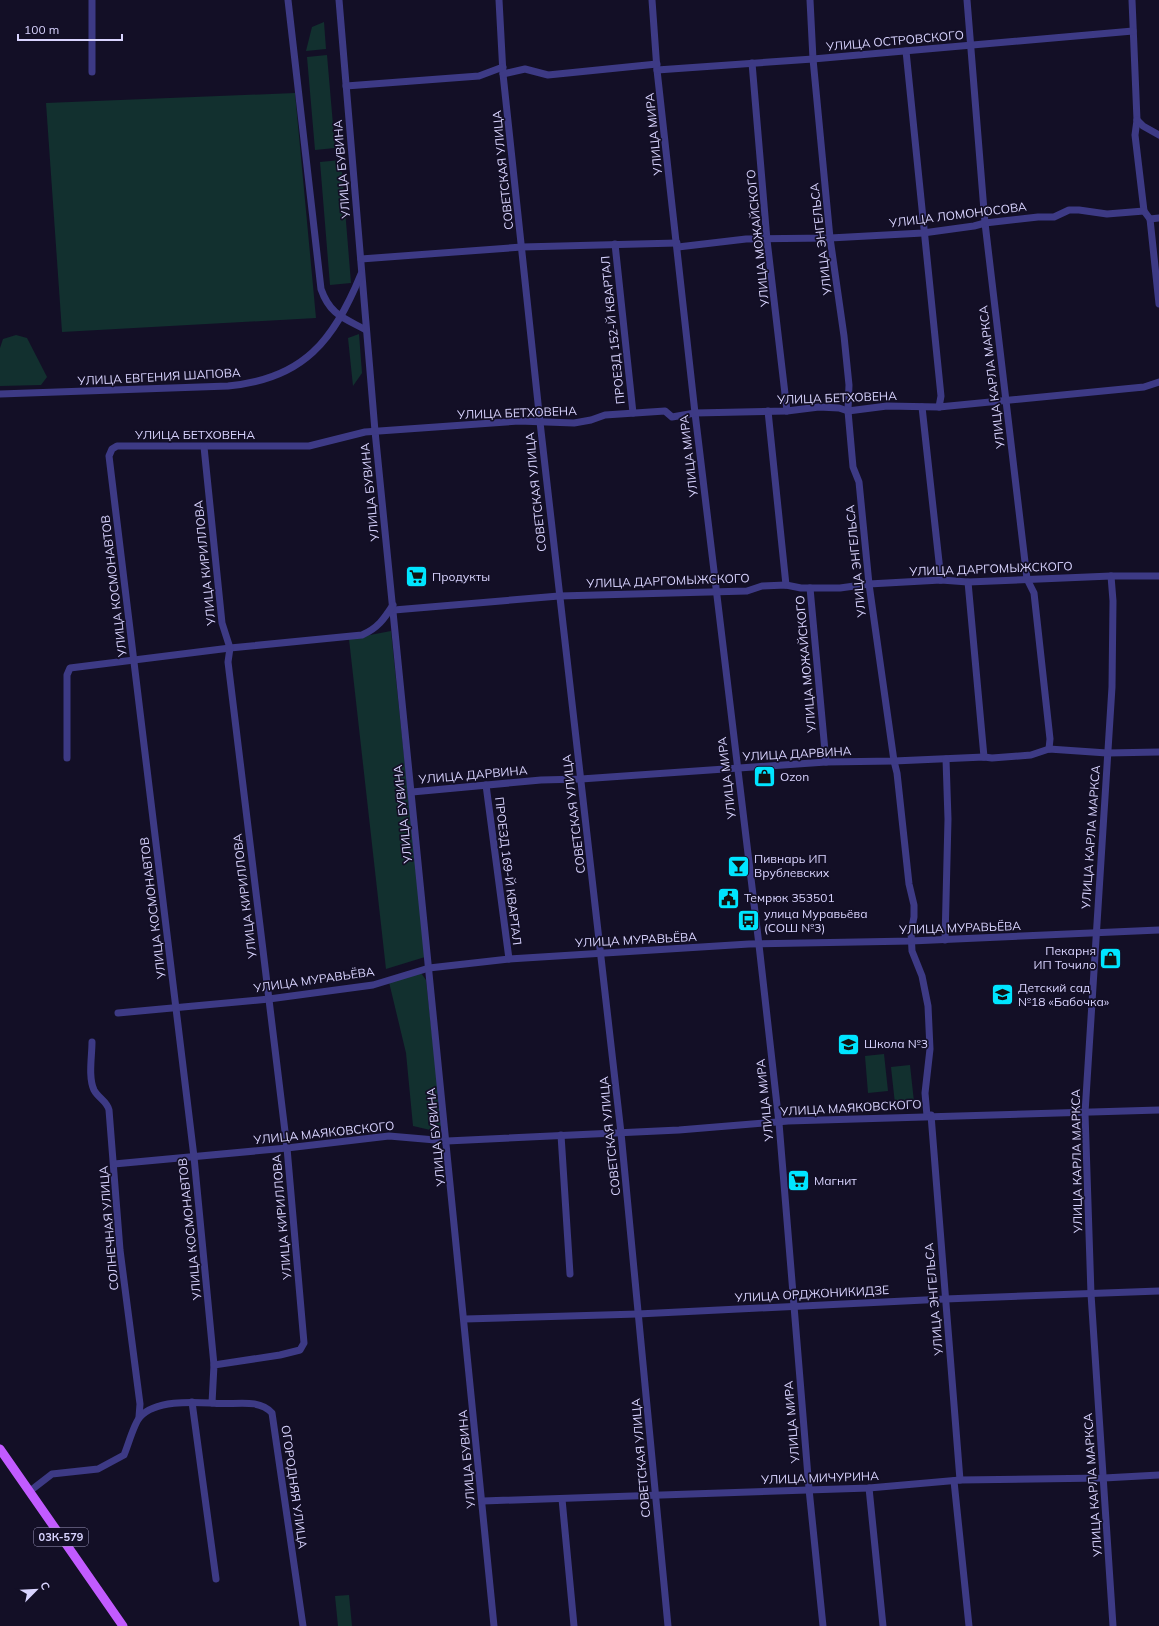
<svg xmlns="http://www.w3.org/2000/svg" width="1159" height="1626" font-family="Mulish,sans-serif">
<style>
.green{fill:#12302f}
.lines{fill:none;stroke-linecap:round;stroke-linejoin:round}
.minor{stroke:#3d3a85;stroke-width:7}
.major{stroke:#c25bff;stroke-width:9}
.labels{text-anchor:middle;stroke-width:3.5;stroke-linejoin:round;paint-order:stroke}
.shield{fill:#130f26;stroke:#9e99be;stroke-width:1}
.shield-label{font-size:11px;font-weight:bold;fill:#d9d4ff}
.street-label{font-size:12px;fill:#d9d4ff;stroke:#130f26}
.poi-label{font-size:12px;fill:#d9d4ff;stroke:#130f26;text-anchor:start}
</style>
<rect width="100%" height="100%" fill="#130f26"/>
<!-- green -->
<g class="green">
<path d="M324 22 326 49 306 51 312 27Z"/>
<path d="M327 55 335 148 315 150 307 57Z"/>
<path d="M295 93 316 318 62 332 46 103Z"/>
<path d="M341 160 351 283 330 285 320 162Z"/>
<path d="M359 334 362 373 353 386 348 338Z"/>
<path d="M16 335 27 338 47 377 41 385 0 386V348L3 339Z"/>
<path d="M391 631 425 957 386 969 349 639Z"/>
<path d="M421 973 426 980 442 1123 439 1132 413 1126 406 1053 389 982Z"/>
<path d="M884 1054 888 1091 868 1093 865 1056Z"/>
<path d="M910 1065 914 1102 895 1104 891 1067Z"/>
<path d="M349 1595 352 1626H338L335 1596Z"/>
</g>
<g class="lines">
<!-- minor -->
<g class="minor">
<path d="M92 0V72"/>
<path d="M288 0 321 289C330 315 344 318 366 330"/>
<path d="M339 0 375 431 494 1626"/>
<path d="M499 0 503 74 540 422 621 1133 668 1626"/>
<path d="M652 0 657 70 695 413 759 945 779 1123 809 1489 823 1626"/>
<path d="M810 0 813 59 830 238 844 336 849 385 848 411 853 467 859 482 869 584 894 761 897 773 909 884 914 905V917L911 932 912 951 922 976 928 1006 930 1049 925 1093 927 1116"/>
<path d="M967 0 985 223 1027 579 1034 593 1050 739 1049 749"/>
<path d="M1132 0 1137 120 1135 135 1144 211 1150 219 1159 304"/>
<path d="M906 51 941 396 939 407"/>
<path d="M752 63 767 240 787 411"/>
<path d="M657 70 813 59 1133 31"/>
<path d="M503 74 525 69 548 75 657 64"/>
<path d="M346 86 479 76 503 67"/>
<path d="M1137 120 1143 126 1159 135"/>
<path d="M1150 219 1159 218"/>
<path d="M615 244 633 413"/>
<path d="M678 247 746 239 830 238 923 233 974 226 985 223 1038 217H1054L1069 210H1079L1107 214 1144 211"/>
<path d="M361 259 522 247 677 243"/>
<path d="M0 394 228 386C304 379 334 340 361 274"/>
<path d="M922 407 941 580"/>
<path d="M768 411 786 585"/>
<path d="M1111 576 1113 601 1112 687 1085 1113 1091 1294 1113 1626"/>
<path d="M968 582 984 757"/>
<path d="M810 588 826 762"/>
<path d="M394 610 559 596 747 591 762 586 786 585 801 588H840L869 584 941 580 968 582 1111 576H1159"/>
<path d="M67 758V675L70 668 230 648 362 635C378 628 384 619 393 605"/>
<path d="M486 785 509 959"/>
<path d="M412 792 541 780 581 779 826 762 894 761 984 757 992 758 1031 755 1049 749 1107 753 1159 752"/>
<path d="M945 940 948 819 946 759"/>
<path d="M118 1013 269 999 373 985 429 968 509 959 749 944 911 941 1159 930"/>
<path d="M92 1042C92 1056 88 1077 94 1090 98 1098 107 1101 109 1110L120 1250 140 1404 139 1417"/>
<path d="M931 1115 960 1480"/>
<path d="M561 1135 570 1274"/>
<path d="M114 1164 287 1148 389 1136 447 1141 679 1130 788 1121 1159 1110"/>
<path d="M465 1319 638 1314 945 1299 1159 1291"/>
<path d="M214 1365 194 1157 109 456 112 449 117 446H309L365 432 519 421 574 423 591 420 605 415 665 411 672 417 695 413 787 411 819 407 839 408 848 411 887 406 939 407 1144 387 1159 382"/>
<path d="M192 1402 216 1579"/>
<path d="M212 1403C232 1406 258 1397 272 1413L303 1626"/>
<path d="M954 1481 969 1626"/>
<path d="M869 1488 883 1626"/>
<path d="M30 1491 52 1474 98 1469 124 1455C128 1446 134 1423 140 1417 155 1400 192 1402 212 1403L214 1365 280 1355 300 1350 304 1343 287 1148 228 662 230 648 222 623 204 447"/>
<path d="M562 1499 574 1626"/>
<path d="M483 1501 869 1488 960 1480 1104 1478 1159 1475"/>
</g>
<!-- major -->
<path class="major" d="M0 1449 123 1626"/>
</g>
<!-- icons -->
<defs>
<symbol id="supermarket-square" viewBox="-11 -11 22 22"><rect x="-9" y="-9" width="18" height="18" rx="4" fill="#00e5ff" stroke="#130f26"/><path d="M-6-5.5h2.5l.6 2H6L4.5 2H-2.5L-4.4-4H-6ZM-1.5 3.2a1.3 1.3 0 1 0 .1 0ZM3 3.2a1.3 1.3 0 1 0 .1 0Z" fill="#111"/></symbol>
<symbol id="shop-square" viewBox="-11 -11 22 22"><rect x="-9" y="-9" width="18" height="18" rx="4" fill="#00e5ff" stroke="#130f26"/><path d="M-5-2.5h2.3a2.7 3.5 0 0 1 5.4 0H5L5.5 6h-11ZM-1.5-2.5h3a1.5 2.3 0 0 0-3 0Z" fill="#111"/></symbol>
<symbol id="bar-square" viewBox="-11 -11 22 22"><rect x="-9" y="-9" width="18" height="18" rx="4" fill="#00e5ff" stroke="#130f26"/><path d="M-6-5H6L.8 .8V4.5H3.5V6h-7V4.5H-.8V.8Z" fill="#111"/></symbol>
<symbol id="civic-square" viewBox="-11 -11 22 22"><rect x="-9" y="-9" width="18" height="18" rx="4" fill="#00e5ff" stroke="#130f26"/><path d="M-.6-6.5H3V-4.5H.6V-3L4-1V1h2V6H-6V1h2V-1L-.6-3ZM-1.2 2.5V6h2.4V2.5Z" fill="#111"/></symbol>
<symbol id="bus-square" viewBox="-11 -11 22 22"><rect x="-9" y="-9" width="18" height="18" rx="4" fill="#00e5ff" stroke="#130f26"/><path d="M-5-6H5V4H4V6H2V4H-2V6H-4V4H-5ZM-3.5-4V0h7V-4ZM-3.5 1.2v1.5H-2V1.2ZM2 1.2v1.5H3.5V1.2Z" fill="#111"/></symbol>
<symbol id="school-square" viewBox="-11 -11 22 22"><rect x="-9" y="-9" width="18" height="18" rx="4" fill="#00e5ff" stroke="#130f26"/><path d="M0-5L7-2L0 1L-7-2ZM-4 1L0 2.5L4 1V4Q0 6-4 4Z" fill="#111"/></symbol>
</defs>
<g fill-rule="evenodd">
<use href="#supermarket-square" x="404" y="564" width="25" height="25"/>
<use href="#shop-square" x="752" y="764" width="25" height="25"/>
<use href="#bar-square" x="726" y="854" width="25" height="25"/>
<use href="#civic-square" x="716" y="886" width="25" height="25"/>
<use href="#bus-square" x="736" y="908" width="25" height="25"/>
<use href="#shop-square" x="1098" y="946" width="25" height="25"/>
<use href="#school-square" x="990" y="982" width="25" height="25"/>
<use href="#school-square" x="836" y="1032" width="25" height="25"/>
<use href="#supermarket-square" x="786" y="1168" width="25" height="25"/>
</g>
<g class="labels">
<!-- shield labels -->
<rect class="shield" x="34" y="1528" width="54" height="18" rx="3"/>
<g class="shield-label">
<text x="61" y="1541">03К-579</text>
</g>
<!-- street labels -->
<g class="street-label">
<text transform="translate(895 41) rotate(-5)" y="4">УЛИЦА ОСТРОВСКОГО</text>
<text transform="translate(654 134) rotate(-96)" y="4">УЛИЦА МИРА</text>
<text transform="translate(342 169) rotate(-95)" y="4">УЛИЦА БУВИНА</text>
<text transform="translate(503 170) rotate(-96)" y="4">СОВЕТСКАЯ УЛИЦА</text>
<text transform="translate(958 215) rotate(-7)" y="4">УЛИЦА ЛОМОНОСОВА</text>
<text transform="translate(758 238) rotate(-96)" y="4">УЛИЦА МОЖАЙСКОГО</text>
<text transform="translate(821 239) rotate(-97)" y="4">УЛИЦА ЭНГЕЛЬСА</text>
<text transform="translate(613 330) rotate(-96)" y="4">ПРОЕЗД 152-Й КВАРТАЛ</text>
<text transform="translate(159 377) rotate(-3)" y="4">УЛИЦА ЕВГЕНИЯ ШАПОВА</text>
<text transform="translate(992 377) rotate(-97)" y="4">УЛИЦА КАРЛА МАРКСА</text>
<text transform="translate(837 398) rotate(-2)" y="4">УЛИЦА БЕТХОВЕНА</text>
<text transform="translate(517 413) rotate(-2)" y="4">УЛИЦА БЕТХОВЕНА</text>
<text x="195" y="439">УЛИЦА БЕТХОВЕНА</text>
<text transform="translate(689 456) rotate(-97)" y="4">УЛИЦА МИРА</text>
<text transform="translate(370 492) rotate(-96)" y="4">УЛИЦА БУВИНА</text>
<text transform="translate(536 492) rotate(-96)" y="4">СОВЕТСКАЯ УЛИЦА</text>
<text transform="translate(856 561) rotate(-96)" y="4">УЛИЦА ЭНГЕЛЬСА</text>
<text transform="translate(205 563) rotate(-96)" y="4">УЛИЦА КИРИЛЛОВА</text>
<text transform="translate(991 569) rotate(-2)" y="4">УЛИЦА ДАРГОМЫЖСКОГО</text>
<text transform="translate(668 581) rotate(-2)" y="4">УЛИЦА ДАРГОМЫЖСКОГО</text>
<text transform="translate(114 586) rotate(-97)" y="4">УЛИЦА КОСМОНАВТОВ</text>
<text transform="translate(806 664) rotate(-95)" y="4">УЛИЦА МОЖАЙСКОГО</text>
<text transform="translate(797 754) rotate(-3)" y="4">УЛИЦА ДАРВИНА</text>
<text transform="translate(473 775) rotate(-5)" y="4">УЛИЦА ДАРВИНА</text>
<text transform="translate(727 778) rotate(-97)" y="4">УЛИЦА МИРА</text>
<text transform="translate(403 814) rotate(-96)" y="4">УЛИЦА БУВИНА</text>
<text transform="translate(574 814) rotate(-97)" y="4">СОВЕТСКАЯ УЛИЦА</text>
<text transform="translate(1091 837) rotate(-86)" y="4">УЛИЦА КАРЛА МАРКСА</text>
<text transform="translate(508 871) rotate(83)" y="4">ПРОЕЗД 169-Й КВАРТАЛ</text>
<text transform="translate(245 896) rotate(-97)" y="4">УЛИЦА КИРИЛЛОВА</text>
<text transform="translate(153 908) rotate(-97)" y="4">УЛИЦА КОСМОНАВТОВ</text>
<text transform="translate(960 928) rotate(-2)" y="4">УЛИЦА МУРАВЬЁВА</text>
<text transform="translate(636 940) rotate(-3)" y="4">УЛИЦА МУРАВЬЁВА</text>
<text transform="translate(314 980) rotate(-8)" y="4">УЛИЦА МУРАВЬЁВА</text>
<text transform="translate(765 1100) rotate(-96)" y="4">УЛИЦА МИРА</text>
<text transform="translate(851 1108) rotate(-3)" y="4">УЛИЦА МАЯКОВСКОГО</text>
<text transform="translate(324 1133) rotate(-6)" y="4">УЛИЦА МАЯКОВСКОГО</text>
<text transform="translate(610 1136) rotate(-96)" y="4">СОВЕТСКАЯ УЛИЦА</text>
<text transform="translate(436 1137) rotate(-96)" y="4">УЛИЦА БУВИНА</text>
<text transform="translate(1077 1161) rotate(-91)" y="4">УЛИЦА КАРЛА МАРКСА</text>
<text transform="translate(282 1217) rotate(-95)" y="4">УЛИЦА КИРИЛЛОВА</text>
<text transform="translate(109 1228) rotate(-95)" y="4">СОЛНЕЧНАЯ УЛИЦА</text>
<text transform="translate(190 1229) rotate(-96)" y="4">УЛИЦА КОСМОНАВТОВ</text>
<text transform="translate(812 1294) rotate(-3)" y="4">УЛИЦА ОРДЖОНИКИДЗЕ</text>
<text transform="translate(934 1299) rotate(-95)" y="4">УЛИЦА ЭНГЕЛЬСА</text>
<text transform="translate(792 1422) rotate(-95)" y="4">УЛИЦА МИРА</text>
<text transform="translate(641 1458) rotate(-95)" y="4">СОВЕТСКАЯ УЛИЦА</text>
<text transform="translate(467 1459) rotate(-95)" y="4">УЛИЦА БУВИНА</text>
<text transform="translate(820 1478) rotate(-2)" y="4">УЛИЦА МИЧУРИНА</text>
<text transform="translate(1093 1485) rotate(-94)" y="4">УЛИЦА КАРЛА МАРКСА</text>
<text transform="translate(294 1487) rotate(82)" y="4">ОГОРОДНЯЯ УЛИЦА</text>
</g>
<!-- poi labels -->
<g class="poi-label">
<text x="432" y="581">Продукты</text>
<text x="780" y="781">Ozon</text>
<text x="754" y="863">Пивнарь ИП<tspan x="754" dy="14">Врублевских</tspan></text>
<text x="744" y="902">Темрюк 353501</text>
<text x="764" y="918">улица Муравьёва<tspan x="764" dy="14">(СОШ №3)</tspan></text>
<text x="1096" y="955" text-anchor="end">Пекарня<tspan x="1096" dy="14">ИП Точило</tspan></text>
<text x="1018" y="992">Детский сад<tspan x="1018" dy="14">№18 «Бабочка»</tspan></text>
<text x="864" y="1048">Школа №3</text>
<text x="814" y="1185">Магнит</text>
</g>
</g>
<!-- north arrow -->
<g transform="translate(36 1590) rotate(66)" stroke="#130f26" stroke-width="3" paint-order="stroke">
<path d="M0-3L7 15L0 10L-7 15Z" fill="#d9d4ff"/>
<text y="-6" font-size="11" font-weight="bold" text-anchor="middle" fill="#d9d4ff">С</text>
</g>
<!-- scale -->
<path d="M18 34v6h104v-6" fill="none" stroke="#d9d4ff" stroke-width="2"/>
<text x="24" y="34" font-size="12" fill="#d9d4ff" stroke="#130f26" stroke-width="3" paint-order="stroke">100 m</text>
</svg>
